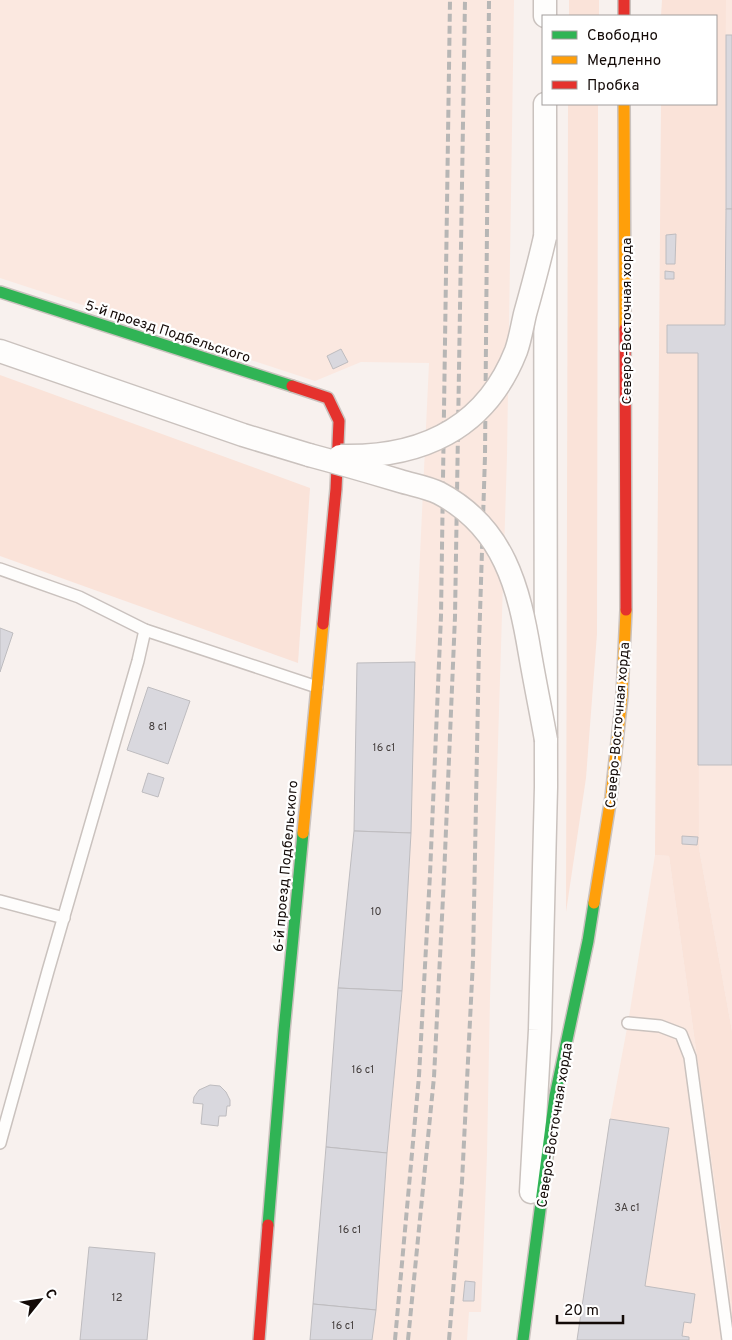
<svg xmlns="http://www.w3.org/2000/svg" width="732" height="1340" font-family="Overpass,sans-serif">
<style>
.built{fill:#fbe8e0}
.green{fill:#fae3d9}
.building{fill:#d9d8de;stroke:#bebcbf}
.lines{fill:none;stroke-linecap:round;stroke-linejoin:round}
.lane-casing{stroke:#cac2be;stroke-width:14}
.street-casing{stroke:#cac2be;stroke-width:25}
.fast-casing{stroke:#cac2be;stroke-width:14}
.slow-casing{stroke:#cac2be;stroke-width:14}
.jam-casing{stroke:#cac2be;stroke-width:14}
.lane{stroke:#fefdfc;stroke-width:11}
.street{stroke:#fefdfc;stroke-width:22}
.fast{stroke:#30b455;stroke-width:11}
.slow{stroke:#ff9f0a;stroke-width:11}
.jam{stroke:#e5322d;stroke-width:11}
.rail{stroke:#b7b6b5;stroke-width:4;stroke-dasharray:8 4;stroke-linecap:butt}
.street-bridge-casing{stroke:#cac2be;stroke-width:25;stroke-linecap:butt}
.street-bridge{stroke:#fefdfc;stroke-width:22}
.labels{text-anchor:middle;stroke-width:4.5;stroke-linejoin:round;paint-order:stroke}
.number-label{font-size:11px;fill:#443e3d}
.street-label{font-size:14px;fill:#130a07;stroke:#fff}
</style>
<rect width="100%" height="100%" fill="#f8f1ee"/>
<!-- built -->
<g class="built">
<path d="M0 0H514L507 456 490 998 487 1155 481 1312H469L467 1340H372L387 1153 402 991 411 833 415 662 429 363 361 362 315 381 0 278Z"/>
<path d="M726 0H732V1031L699 848 698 765 667 353V325H725Z"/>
<path d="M655 855 669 856 732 1308V1340H577L610 1119 628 1023Z"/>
</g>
<!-- green -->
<g class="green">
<rect x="569" y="0" width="30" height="16"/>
<path d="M662 0H726L725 325H667V352L698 353 699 848 732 1031V1308L669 856 655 855 661 104H716V16H661Z"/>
<path d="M568 104H598L597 634 586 778 566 912Z"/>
<path d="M0 375 310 488 298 663 0 556Z"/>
</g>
<!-- building -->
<g class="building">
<rect x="726" y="35" width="6" height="174"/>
<path d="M726 209H732V765H698V353H667V325H725Z"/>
<path d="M676 234 675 264H666V235Z"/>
<path d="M665 271 674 272V279H665Z"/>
<path d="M341 349 348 362 333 369 327 356Z"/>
<path d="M0 628 13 633 0 672Z"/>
<path d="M415 662 411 833 354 831 357 663Z"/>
<path d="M148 687 190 701 168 764 127 750Z"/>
<path d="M148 773 164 778 158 797 142 792Z"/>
<path d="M354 831 411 833 402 991 338 988Z"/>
<path d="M682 836 698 837 697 845 682 844Z"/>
<path d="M338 988 402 991 387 1153 326 1147Z"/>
<path d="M210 1085 220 1086 226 1092 230 1100V1106H227L226 1116H219L218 1126 201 1124 203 1104 193 1103 194 1097 199 1090Z"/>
<path d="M610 1119 669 1128 645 1286 695 1294 691 1323 684 1322 682 1336 689 1337V1340H577Z"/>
<path d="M326 1147 387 1153 376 1310 313 1304Z"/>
<path d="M89 1247 155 1253 147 1340H80Z"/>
<path d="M465 1281 475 1282 474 1301H463Z"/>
<path d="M313 1304 376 1310 372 1340H310Z"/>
</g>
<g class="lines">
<defs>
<g id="lane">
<path d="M0 569 79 597 145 630 317 687"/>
<path d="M0 901 64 918"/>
<path d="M628 1023 660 1026 681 1034 690 1057 728 1340"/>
<path d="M0 1143 48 971 138 661 145 630"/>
</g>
<g id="street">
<path d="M545 0V16"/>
<path d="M0 351 243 435 309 455"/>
<path d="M531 1192 540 1030 546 787 545 104"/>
</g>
<g id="fast">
<path d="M0 292 292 386"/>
<path d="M268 1225 284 1031 303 833"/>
<path d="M523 1340 555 1096 588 941 594 903"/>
</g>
<g id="slow">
<path d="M624 104 625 329"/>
<path d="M303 833 323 624"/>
<path d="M594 903 611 797 622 696 626 610"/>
</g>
<g id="jam">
<path d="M624 0V16"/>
<path d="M625 329 626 610"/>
<path d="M292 386 328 398 339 421 336 489 323 624"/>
<path d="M259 1340 268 1225"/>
</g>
</defs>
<!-- lane casing -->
<use href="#lane" class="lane-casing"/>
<!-- street casing -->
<use href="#street" class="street-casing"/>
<!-- fast casing -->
<use href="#fast" class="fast-casing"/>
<!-- slow casing -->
<use href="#slow" class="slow-casing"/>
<!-- jam casing -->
<use href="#jam" class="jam-casing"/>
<!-- lane -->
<use href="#lane" class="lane"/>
<!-- street -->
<use href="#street" class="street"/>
<!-- fast -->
<use href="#fast" class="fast"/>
<!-- slow -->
<use href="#slow" class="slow"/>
<!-- jam -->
<use href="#jam" class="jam"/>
<!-- rail -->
<g class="rail">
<path d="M395 1340 419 1076 430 874 441 616 450 0"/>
<path d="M408 1340 434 1077 444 877 455 617 465 0"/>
<path d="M449 1340 462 1182 473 960 479 645 485 456 489 0"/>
</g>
<defs>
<g id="street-bridge">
<path d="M309 455C339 463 370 472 400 481 413 485 427 487 439 493 504 527 519 588 530 654 535 683 541 712 546 740"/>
<path d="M340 456C420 458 485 430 516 351 520 340 522 327 525 314 532 289 539 263 545 237"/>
</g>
</defs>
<!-- street-bridge casing -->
<use href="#street-bridge" class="street-bridge-casing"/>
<!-- street-bridge -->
<use href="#street-bridge" class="street-bridge"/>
</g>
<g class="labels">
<!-- number labels -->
<g class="number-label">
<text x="158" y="730">8 с1</text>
<text x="384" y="751">16 с1</text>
<text x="376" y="915">10</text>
<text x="363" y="1073">16 с1</text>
<text x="627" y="1211">3А с1</text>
<text x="350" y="1233">16 с1</text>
<text x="117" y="1301">12</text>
<text x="343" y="1329">16 с1</text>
</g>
<!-- street labels -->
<g class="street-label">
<text transform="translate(626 321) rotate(-90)" y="5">Северо-Восточная хорда</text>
<text transform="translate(168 331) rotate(18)" y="5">5-й проезд Подбельского</text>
<text transform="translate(617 725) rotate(-85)" y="5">Северо-Восточная хорда</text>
<text transform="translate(285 866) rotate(-85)" y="5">6-й проезд Подбельского</text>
<text transform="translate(554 1125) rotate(-81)" y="5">Северо-Восточная хорда</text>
</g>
</g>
<!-- legend -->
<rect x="542" y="15" width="175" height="90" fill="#ffffff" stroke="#a19d9c"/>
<rect x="552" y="31" width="25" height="8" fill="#30b455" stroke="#a19d9c"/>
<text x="587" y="40" font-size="15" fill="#130a07">Свободно</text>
<rect x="552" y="56" width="25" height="8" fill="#ff9f0a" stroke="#a19d9c"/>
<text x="587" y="65" font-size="15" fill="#130a07">Медленно</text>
<rect x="552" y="81" width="25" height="8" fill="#e5322d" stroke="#a19d9c"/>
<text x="587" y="90" font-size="15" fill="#130a07">Пробка</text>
<!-- north arrow -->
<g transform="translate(40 1300) rotate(60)" stroke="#ffffff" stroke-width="4" paint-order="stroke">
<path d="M0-4L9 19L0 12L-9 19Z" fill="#130a07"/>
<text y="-8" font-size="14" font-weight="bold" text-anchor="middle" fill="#130a07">С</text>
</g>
<!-- scale -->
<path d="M557 1315v8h66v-8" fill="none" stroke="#130a07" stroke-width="2.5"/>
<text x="564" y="1315" font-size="15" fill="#130a07" stroke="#ffffff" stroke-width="4" paint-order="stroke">20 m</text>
</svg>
